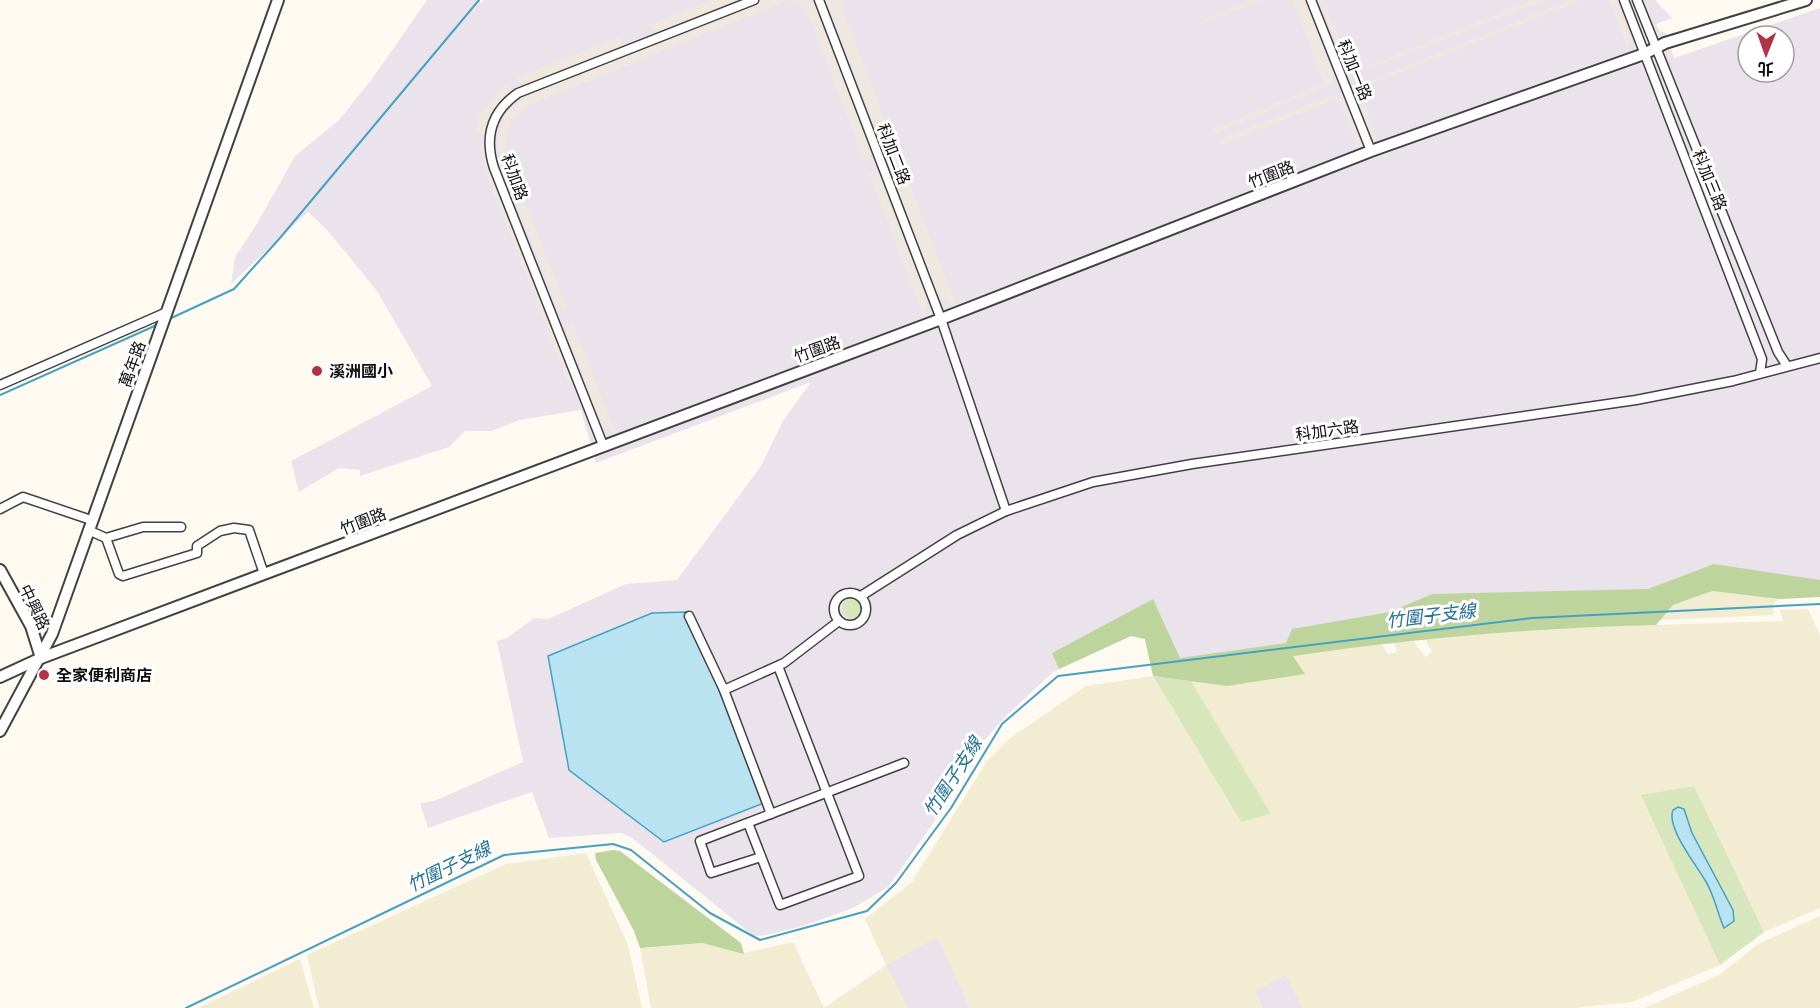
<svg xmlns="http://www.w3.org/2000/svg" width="1820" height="1008" font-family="'PT Serif','Noto Sans TC',serif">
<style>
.industrial{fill:#eae3ec;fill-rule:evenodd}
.farmland{fill:#f2ecd2}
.green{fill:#d7e6bd}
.forest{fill:#bdd59d}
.plaza{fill:#eee8e0}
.water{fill:#b9e3f1;stroke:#46a0c2;stroke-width:1.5}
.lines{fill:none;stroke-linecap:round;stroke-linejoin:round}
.stream{stroke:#46a0c2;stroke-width:2}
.minor-casing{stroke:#414141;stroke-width:11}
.tertiary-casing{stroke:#414141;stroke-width:14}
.minor{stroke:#fff;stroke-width:8}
.tertiary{stroke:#fff;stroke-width:10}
.poi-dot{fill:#b33147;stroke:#fff;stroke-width:2}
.labels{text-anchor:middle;stroke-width:6;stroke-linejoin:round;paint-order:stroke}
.street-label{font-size:16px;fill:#0e0e0e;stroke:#fff}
.poi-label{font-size:16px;font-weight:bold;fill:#0e0e0e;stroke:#fff;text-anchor:start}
.water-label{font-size:18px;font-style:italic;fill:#217196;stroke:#fff}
</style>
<rect width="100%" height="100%" fill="#fefaf1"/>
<!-- industrial -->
<g class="industrial">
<path d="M427 0H478L481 3 483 0H1655L1672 18 1656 24 1660 31 1666 33 1674 58 1820 8V597L1779 599 1712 591 1673 605 1656 625 1424 637 1293 656 1305 674 1227 686 1153 676 1145 639 1131 636 1053 672 1006 716 964 763 954 790 941 812 888 887 853 908 806 925 767 935 754 936 631 837 621 833 549 838 532 792 428 828 420 803 434 801 523 762 497 641 507 638 534 618 548 619 626 584 677 580 761 466 783 421 811 382 596 463 581 410 519 420 492 431H465L449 447 360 476V470L339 468 299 492 291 461 432 386 377 291 328 231 308 212 231 284 235 257 255 227 295 156 339 120 372 79ZM1748 36H1784V72H1748Z"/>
<path d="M937 936 970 1008H907L886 965Z"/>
<path d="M1286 974 1303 1008H1262L1254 991Z"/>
</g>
<!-- farmland -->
<g class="farmland">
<path d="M1712 591 1779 599 1774 603 1773 615 1660 620 1673 605Z"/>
<path d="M1808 609 1820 635V908L1764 932 1694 786 1642 795 1720 965 1632 1002 1574 1008H1303L1286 974 1254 991 1262 1008H970L937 937 886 965 907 1008H651L640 948 702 943 744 953 793 942 824 1008 886 965 865 919 912 882 987 761 1010 738 1086 686 1153 676 1241 822 1271 814 1191 681 1227 686 1304 674 1292 656 1382 644 1388 654 1397 652 1394 642 1412 639 1425 657 1432 652 1424 637 1588 627 1783 621 1780 610Z"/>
<path d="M586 853 628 945 642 1008H319L307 955 506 864Z"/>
<path d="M1820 916V1008H1644L1719 975 1758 944Z"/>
<path d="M300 959 314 1008H198Z"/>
</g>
<!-- green -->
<g class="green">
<circle cx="853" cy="608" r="11"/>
<path d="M1153 676 1191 681 1271 814 1241 822Z"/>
<path d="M1694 786 1764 932 1720 965 1641 795Z"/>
</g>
<!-- forest -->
<g class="forest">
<path d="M1714 564 1820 580V597L1779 599 1712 591 1673 605 1656 625C1534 628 1413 638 1293 656L1305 674 1227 686 1153 676 1145 639 1131 636 1059 669 1052 653 1153 599 1180 658 1286 643 1292 629 1390 612 1432 594 1648 589Z"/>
<path d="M613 850 620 851 741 943 744 954 702 943 640 948 634 931 596 860 595 853Z"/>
</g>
<!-- plaza -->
<g class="plaza">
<path d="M711 0H740L658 33 648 25Z"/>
<path d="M765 0H789L531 104 511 122 505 146 507 157 567 309 559 310 499 161 497 140 505 115 526 96Z"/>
<path d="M791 0 814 2 871 150 869 158 864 160 805 7Z"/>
<path d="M826 0H841L840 3 956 304 947 303 936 290Z"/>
<path d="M1252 0H1263L1201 24 1202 20Z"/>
<path d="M1292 0H1305L1333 74 1332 84 1216 133 1212 130 1324 83Z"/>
<path d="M1319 0H1323L1350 68 1356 71 1532 0H1545L1353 75 1346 69Z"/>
<path d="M1570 0H1582L1363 87 1361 95 1378 142 1371 137 1357 97 1360 85Z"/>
<path d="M1608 0H1616L1630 36 1627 47Z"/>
<path d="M621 36 622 49 528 85 522 84 517 77Z"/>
<path d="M506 83 508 92 489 120 485 135 475 131 479 116Z"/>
<path d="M1335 94 1344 99 1359 141 1358 151 1341 102 1335 99 1220 145 1221 139Z"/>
<path d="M478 141 485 145 493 176 574 383 569 385 488 179Z"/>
<path d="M874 172 880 175 928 304 924 318 869 174Z"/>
<path d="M573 324 617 436 602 426 566 332 568 326Z"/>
</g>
<!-- water -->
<g class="water">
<path d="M688 612 764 803 664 842 569 770 548 656 652 613Z"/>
<path d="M1678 807 1684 809 1692 833 1733 910 1734 921 1724 928C1717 912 1714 894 1705 880 1696 865 1666 827 1673 810Z"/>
</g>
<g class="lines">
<!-- stream -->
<g class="stream">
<path d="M167 320 234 289 280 238 479 0"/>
<path d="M0 395 159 324"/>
<path d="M186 1008 504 855 613 844 631 850 710 913 760 940 867 911 896 883 951 808 1002 724 1058 676 1532 618 1820 604"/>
</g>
<defs>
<g id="minor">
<path d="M819 0 941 319 1006 511"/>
<path d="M1311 0 1371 151"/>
<path d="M1624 0 1762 359 1760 373"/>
<path d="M1637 0 1778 352 1787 366"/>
<path d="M0 385 167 312"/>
<path d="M603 445 494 168C484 137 491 112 518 93L754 0"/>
<path d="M0 509 23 497 91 520"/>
<path d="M88 530 106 538 119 574 123 576 197 553V546L220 531 234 528 249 530 264 574"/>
<path d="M106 538 143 527H181"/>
<circle cx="850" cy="609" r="16"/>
<path d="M861 596 957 535 1006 511 1093 482 1192 464 1636 400 1733 381 1820 358"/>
<path d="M689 616 724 690 771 814"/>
<path d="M724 690 784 663 839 621"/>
<path d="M748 823 780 905 859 876 778 666"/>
<path d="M761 857 711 873 700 841 904 763"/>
</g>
<g id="tertiary">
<path d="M0 570 31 626 41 658"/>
<path d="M0 677 41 658 941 319 1371 151 1644 54 1665 43 1806 0"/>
<path d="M0 731 52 634 278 0"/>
</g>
</defs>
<!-- minor casing -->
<use href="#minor" class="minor-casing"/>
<!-- tertiary casing -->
<use href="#tertiary" class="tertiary-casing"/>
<!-- minor -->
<use href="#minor" class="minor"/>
<!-- tertiary -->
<use href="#tertiary" class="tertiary"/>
</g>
<!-- markers -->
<g class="poi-dot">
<circle cx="317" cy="371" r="6"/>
<circle cx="44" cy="675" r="6"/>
</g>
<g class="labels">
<!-- street labels -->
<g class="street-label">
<text transform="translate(1355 70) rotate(68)" y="6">科加一路</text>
<text transform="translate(894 154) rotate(69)" y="6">科加二路</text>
<text transform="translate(1271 174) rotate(-21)" y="6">竹圍路</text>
<text transform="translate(515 177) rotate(70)" y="6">科加路</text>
<text transform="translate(1710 180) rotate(68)" y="6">科加三路</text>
<text transform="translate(817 349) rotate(-20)" y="6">竹圍路</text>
<text transform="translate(132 364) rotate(-70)" y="6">萬年路</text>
<text transform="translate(1327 430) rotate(-8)" y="6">科加六路</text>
<text transform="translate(363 521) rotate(-21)" y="6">竹圍路</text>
<text transform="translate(35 607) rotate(64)" y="6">中興路</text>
</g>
<!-- poi labels -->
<g class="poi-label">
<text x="329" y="377">溪洲國小</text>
<text x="56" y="681">全家便利商店</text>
</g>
<!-- water labels -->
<g class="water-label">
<text transform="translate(1431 616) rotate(-7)" y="6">竹圍子支線</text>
<text transform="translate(953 777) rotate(-57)" y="6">竹圍子支線</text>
<text transform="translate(449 867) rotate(-26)" y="6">竹圍子支線</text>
</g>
</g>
<!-- north arrow -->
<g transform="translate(1766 54) rotate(181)"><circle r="28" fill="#ffffff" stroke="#9f9f9f" stroke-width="1.5"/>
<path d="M0-4.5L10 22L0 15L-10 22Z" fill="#b33147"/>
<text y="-9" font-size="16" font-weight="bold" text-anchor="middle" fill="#0e0e0e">北</text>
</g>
</svg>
